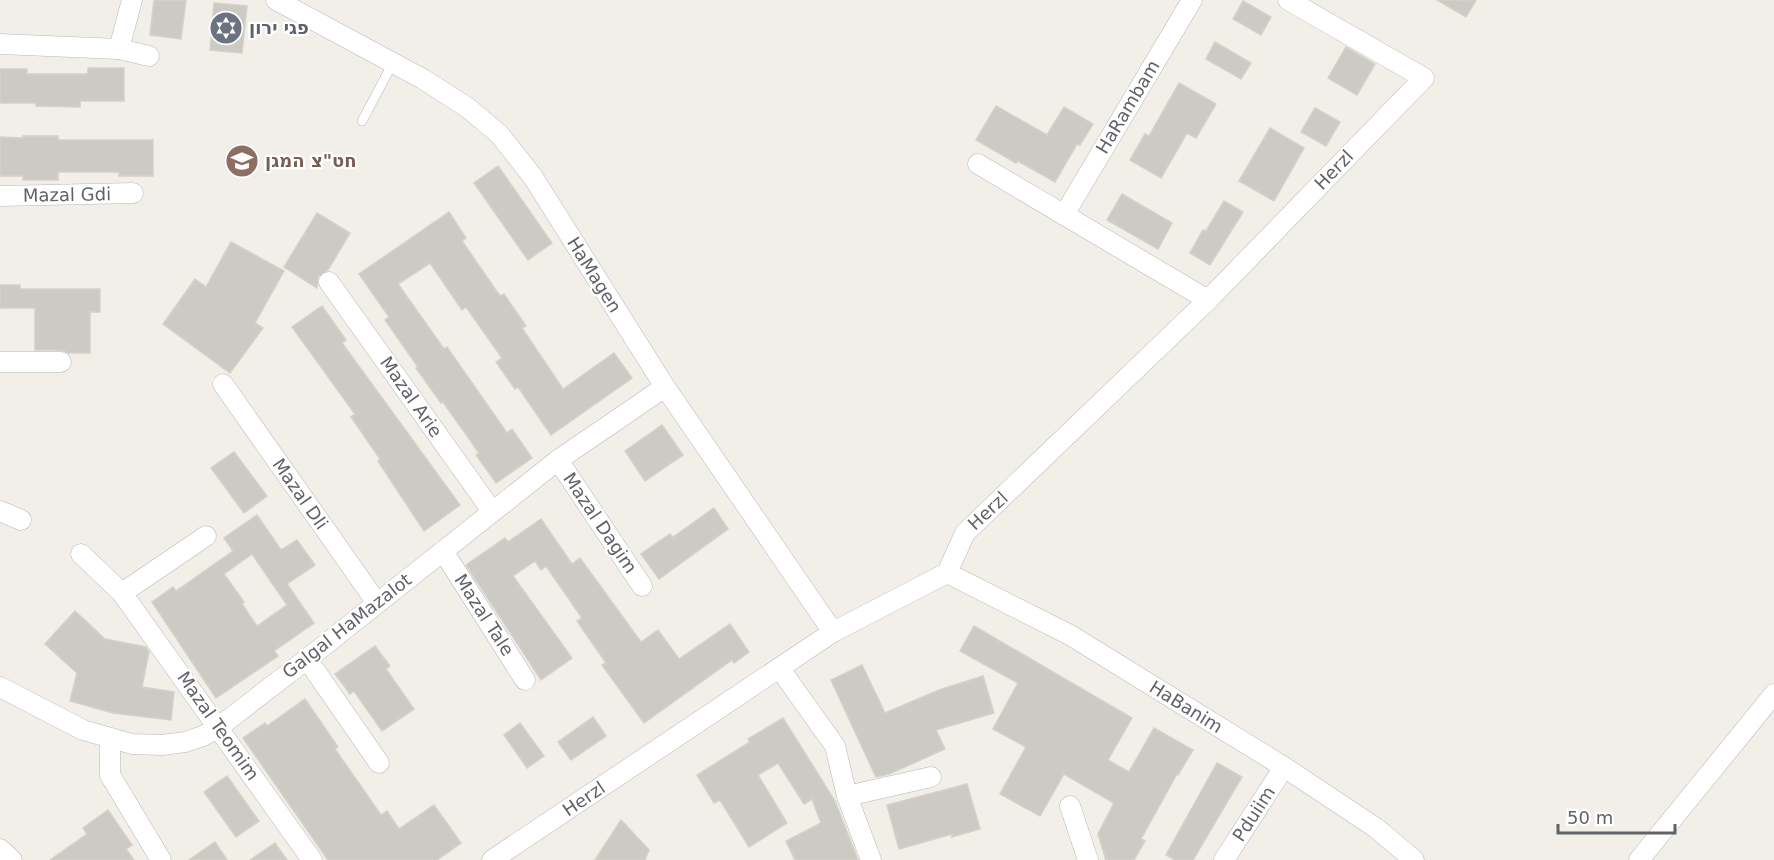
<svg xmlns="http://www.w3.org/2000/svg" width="1774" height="860" font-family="'DejaVu Sans',Heebo,sans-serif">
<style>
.building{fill:#cccac5;stroke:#d6d1c6;stroke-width:1.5;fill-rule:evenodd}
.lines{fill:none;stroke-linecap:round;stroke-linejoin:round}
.service-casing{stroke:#b5b8bc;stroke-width:10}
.minor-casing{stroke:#b5b8bc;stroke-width:21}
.service{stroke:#fff;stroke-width:9}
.minor{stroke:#fff;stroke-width:20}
.labels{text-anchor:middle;stroke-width:4.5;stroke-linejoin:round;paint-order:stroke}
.worship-label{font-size:18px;font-weight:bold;fill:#5b616d;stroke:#fff;text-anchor:start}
.street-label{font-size:18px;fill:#5f6368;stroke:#fff}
.education-label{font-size:18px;font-weight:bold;fill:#785e54;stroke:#fff;text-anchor:start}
</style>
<rect width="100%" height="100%" fill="#f1efe8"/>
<!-- building -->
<g class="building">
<path d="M154 0H186L181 39 150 35Z"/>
<path d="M1437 0H1476L1466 17Z"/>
<path d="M1243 1 1271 17 1261 35 1233 19Z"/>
<path d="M214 3 247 6 242 53 210 50Z"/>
<path d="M1215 42 1251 63 1241 79 1206 59Z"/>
<path d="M1346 47 1375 64 1357 95 1328 78Z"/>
<path d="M88 68H124V101H80V107L36 106V103H0V69H27V74H88Z"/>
<path d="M1179 83 1216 104 1196 138 1187 133 1161 178 1130 160 1145 134 1149 136Z"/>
<path d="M996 106 1047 135 1064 107 1093 124 1080 145 1077 144 1055 182 1018 161 1016 163 976 140Z"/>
<path d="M1315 108 1340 122 1326 146 1301 132Z"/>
<path d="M1270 128 1304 148 1274 201 1239 181Z"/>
<path d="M23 136H58V140H153V176H119V172H58V180H23V176H0V137L23 138Z"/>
<path d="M498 166 552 243 528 260 474 183Z"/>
<path d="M1122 194 1172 223 1158 249 1107 220Z"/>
<path d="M1224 201 1243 212 1210 265 1190 253 1203 230 1206 231Z"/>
<path d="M449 212 466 238 462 241 500 296 504 294 526 326 522 328 563 389 614 353 632 378 551 435 518 387 515 389 496 362 502 358 466 307 462 310 430 263 398 284 444 349 447 347 507 433 512 429 532 458 496 483 476 455 479 453 443 402 441 403 416 368 418 367 385 320 389 317 359 274Z"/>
<path d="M317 213 350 233 328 270 318 277 317 288 284 267Z"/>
<path d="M231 242 284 271 255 323 263 328 230 373 163 324 195 279 206 287Z"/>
<path d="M0 285H20V289H100V312H90V353H69L61 350H35V308H0Z"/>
<path d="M322 306 346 340 342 343 460 505 424 531 378 461 380 459 351 417 355 414 292 327Z"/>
<path d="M662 425 683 455 645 481 625 451Z"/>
<path d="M234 452 267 496 244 513 211 468Z"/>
<path d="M714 508 728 529 659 579 641 554 670 534 673 537Z"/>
<path d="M257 515 281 550 297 540 315 565 287 584 314 623 274 651 278 656 216 698 152 602 173 587 176 591 233 551 224 538ZM252 554 287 605 257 626 242 604 244 602 224 574Z"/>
<path d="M541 519 572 564 580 558 641 642 658 630 679 659 730 624 749 652 734 663 732 660 644 723 602 665 606 663 577 621 582 618 546 566 541 570 535 561 513 576 572 658 541 680 466 565 505 538 508 542Z"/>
<path d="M75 611 105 639 146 647 149 652 142 687 174 692 171 720 113 713 70 701 77 673 45 644Z"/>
<path d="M974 626 1132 718 1108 760 1129 772 1154 728 1193 750 1178 775 1177 774 1141 839 1145 841 1134 860H1106L1098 834 1114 803 1064 774 1040 816 1000 794 1026 747 993 729 1018 683 960 651Z"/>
<path d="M375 646 390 666 386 669 414 709 382 731 354 691 350 694 335 674Z"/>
<path d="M862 665 885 713 939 690 983 676 994 713 936 730 945 749 889 774 876 777 831 680Z"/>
<path d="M305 699 338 747 335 749 381 815 387 811 399 829 434 805 461 843 437 860H328L243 738 265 723 267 726Z"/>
<path d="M593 717 606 736 571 760 558 742Z"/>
<path d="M783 718 835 801 858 860H795L786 841 821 823 812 799 804 804 778 763 758 775 787 823 749 847 720 800 714 803 697 775 750 742 748 739Z"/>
<path d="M520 723 544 756 527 768 504 735Z"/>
<path d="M1217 763 1242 777 1193 860H1175L1166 855Z"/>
<path d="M227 776 259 821 236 837 204 792Z"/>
<path d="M967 784 980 829 952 837V834L899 849 887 805Z"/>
<path d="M108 810 132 845 126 849 134 860H50L87 834 83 828Z"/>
<path d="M621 820 649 850 645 860H595Z"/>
<path d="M215 842 227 860H189Z"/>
<path d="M275 843 287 860H250Z"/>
</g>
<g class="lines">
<defs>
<path id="service" d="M362 121 393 63"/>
<g id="minor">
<path d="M276 0 423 79 468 108 499 134 533 177 665 387 833 632"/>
<path d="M0 44 119 49 132 0"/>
<path d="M119 49 149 56"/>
<path d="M978 164 1208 300"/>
<path d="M0 196 133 193"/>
<path d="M1064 215 1192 0"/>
<path d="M329 282 492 511"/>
<path d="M0 362H61"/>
<path d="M223 384 377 603"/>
<path d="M558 460 642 586"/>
<path d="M0 511 21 520"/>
<path d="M443 551 525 680"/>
<path d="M81 554 122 593 312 860"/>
<path d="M947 573 1070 635 1284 767 1376 828 1414 860"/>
<path d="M122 593 206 536"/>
<path d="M307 659 379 763"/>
<path d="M780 669 835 746 847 796 871 860"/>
<path d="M0 687 83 730 132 744 162 745 185 742 203 736 219 727 307 659 558 460 665 387"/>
<path d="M110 738V775L161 860"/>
<path d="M847 796 931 777"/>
<path d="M1070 806 1088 860"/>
<path d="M0 849 12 860"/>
<path d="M492 860 833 632 947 573 965 533 1208 300 1424 78 1288 0"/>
<path d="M1224 860 1284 767"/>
<path d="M1639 860 1774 694"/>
</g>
</defs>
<!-- service casing -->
<use href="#service" class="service-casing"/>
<!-- minor casing -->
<use href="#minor" class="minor-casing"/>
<!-- service -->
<use href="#service" class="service"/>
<!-- minor -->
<use href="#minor" class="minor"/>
</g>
<!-- icons -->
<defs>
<symbol id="synagogue-disc" viewBox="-11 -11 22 22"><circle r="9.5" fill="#6b7280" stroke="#fff"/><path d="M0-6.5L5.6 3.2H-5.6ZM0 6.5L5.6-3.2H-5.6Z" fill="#fff"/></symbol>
<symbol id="school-disc" viewBox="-11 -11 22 22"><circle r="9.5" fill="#8d6e63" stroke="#fff"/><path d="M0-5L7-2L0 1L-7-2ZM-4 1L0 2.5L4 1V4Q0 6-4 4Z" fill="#fff"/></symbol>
</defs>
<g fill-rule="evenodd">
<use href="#synagogue-disc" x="207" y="9" width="38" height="38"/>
<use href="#school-disc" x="223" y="142" width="38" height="38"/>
</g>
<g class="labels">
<!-- worship labels -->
<g class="worship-label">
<text x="249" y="34">פגי ירון</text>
</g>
<!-- street labels -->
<g class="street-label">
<text transform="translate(1128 107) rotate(-59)" y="6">HaRambam</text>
<text transform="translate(1334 170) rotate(-46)" y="6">Herzl</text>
<text transform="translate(67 195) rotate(-1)" y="6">Mazal Gdi</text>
<text transform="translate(594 275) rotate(58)" y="6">HaMagen</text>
<text transform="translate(411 397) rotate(55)" y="6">Mazal Arie</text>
<text transform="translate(300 494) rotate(55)" y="6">Mazal Dli</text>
<text transform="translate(988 511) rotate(-43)" y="6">Herzl</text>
<text transform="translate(600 523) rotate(56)" y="6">Mazal Dagim</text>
<text transform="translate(484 615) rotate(57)" y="6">Mazal Tale</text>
<text transform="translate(347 626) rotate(-38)" y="6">Galgal HaMazalot</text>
<text transform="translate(1186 707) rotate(32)" y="6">HaBanim</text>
<text transform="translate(218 726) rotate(55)" y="6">Mazal Teomim</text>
<text transform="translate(584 799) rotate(-34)" y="6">Herzl</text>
<text transform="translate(1254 814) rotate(-57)" y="6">Pduiim</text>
</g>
<!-- education labels -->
<g class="education-label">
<text x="265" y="167">חט"צ המגן</text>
</g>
</g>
<!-- scale -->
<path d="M1558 824v9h117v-9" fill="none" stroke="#5f6368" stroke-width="3"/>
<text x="1567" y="824" font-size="18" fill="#5f6368" stroke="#ffffff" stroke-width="4.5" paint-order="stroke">50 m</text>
</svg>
